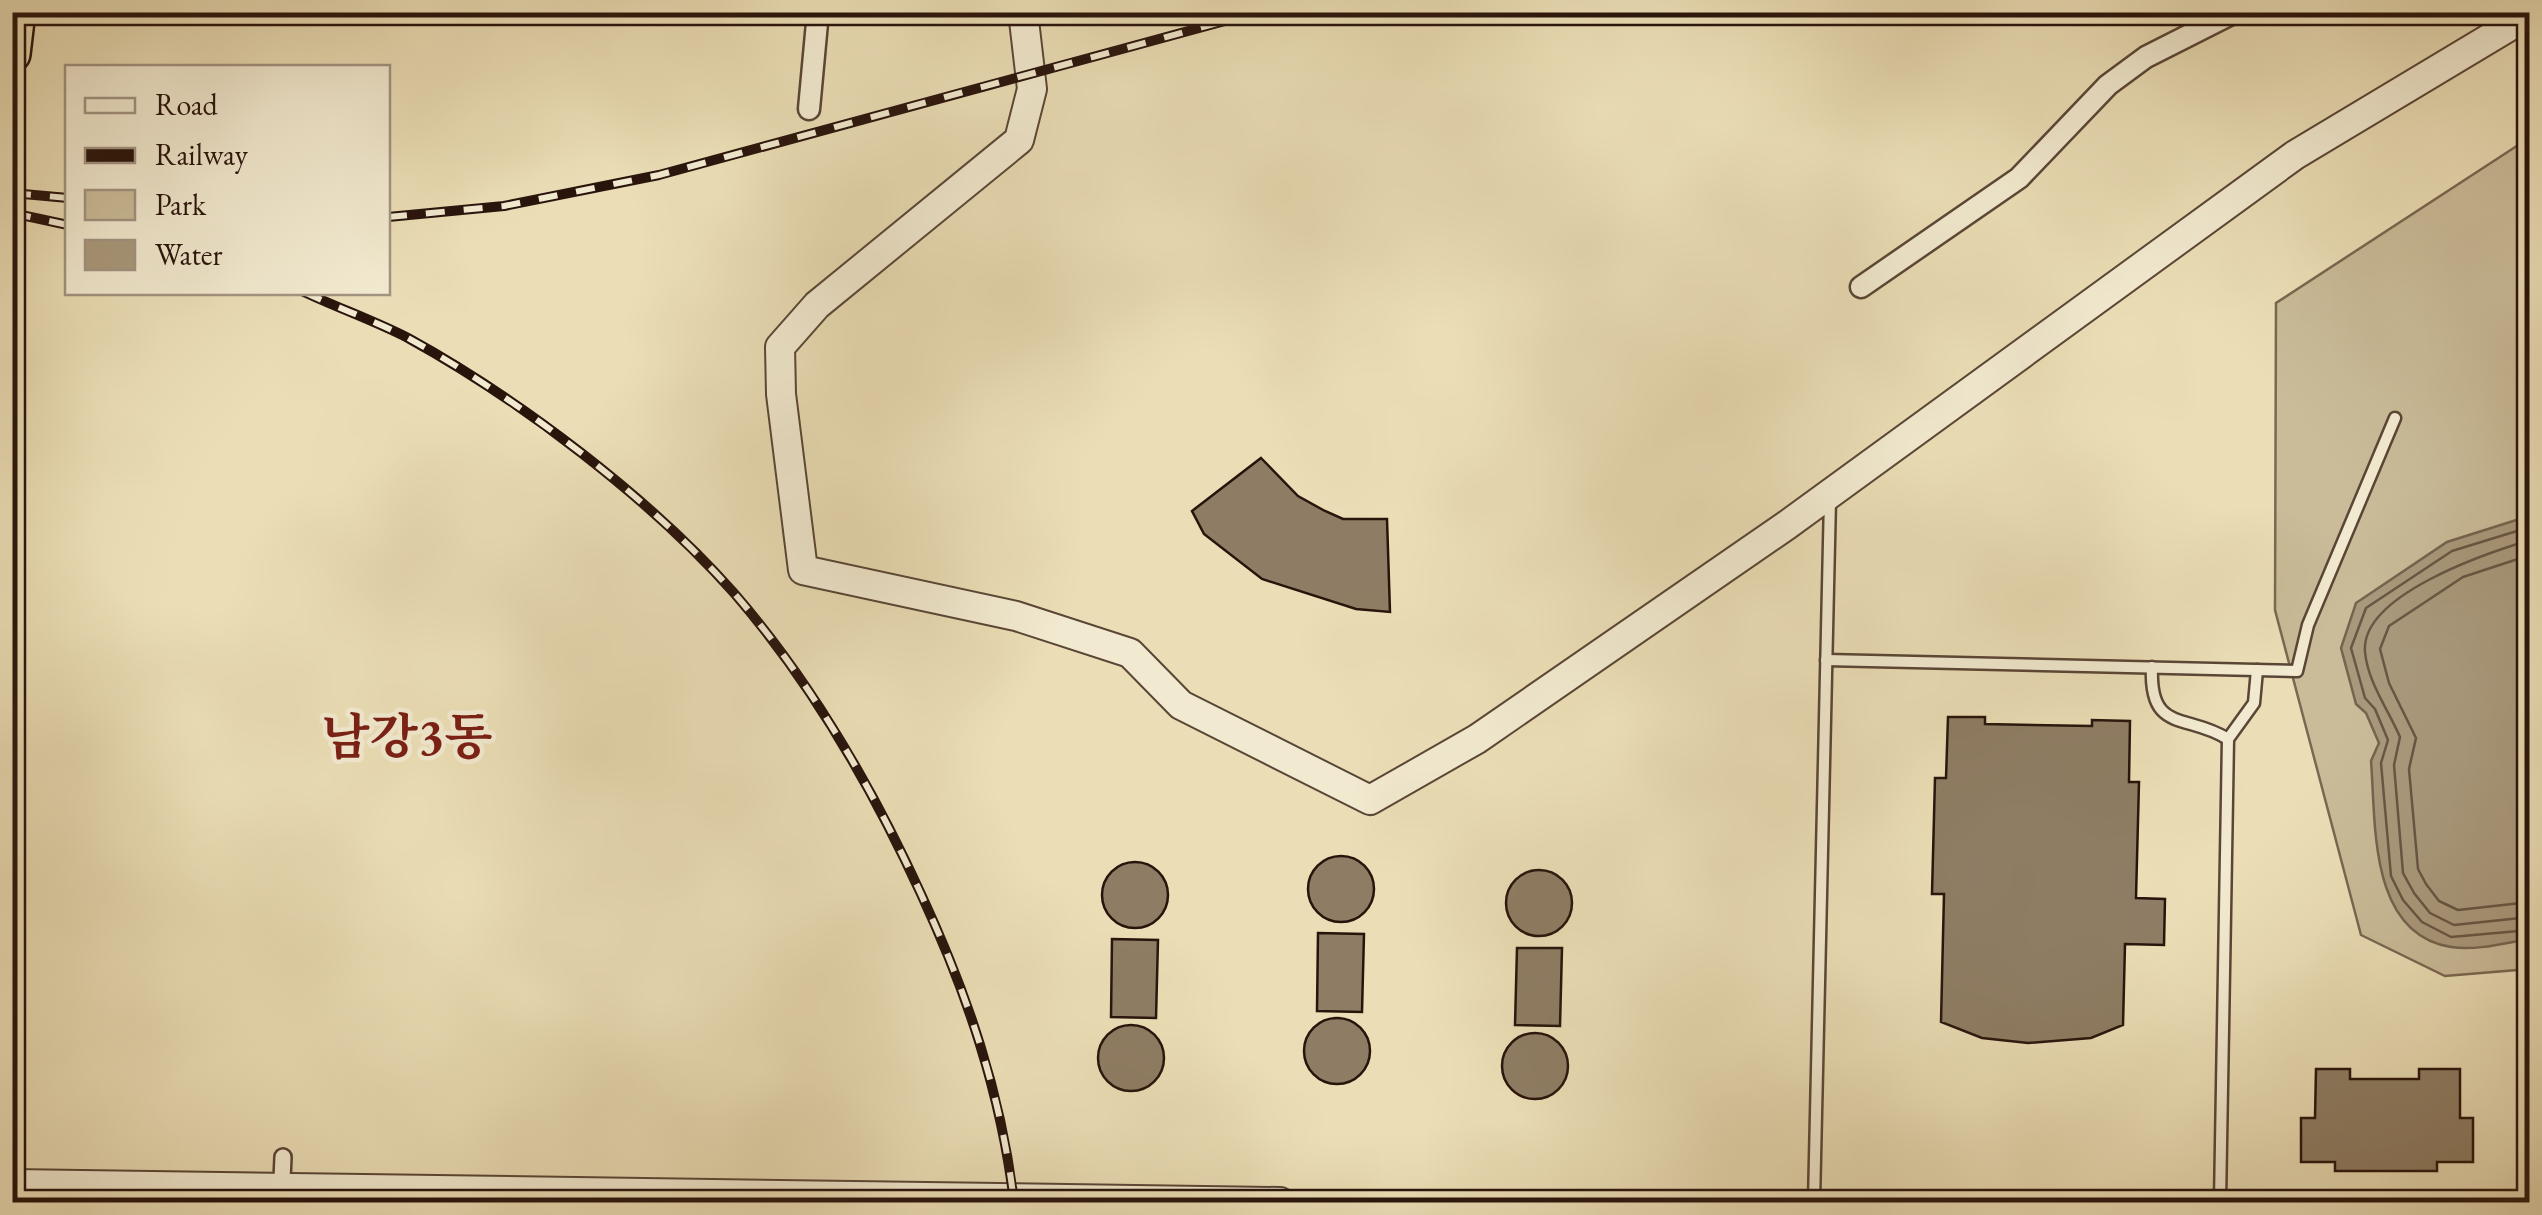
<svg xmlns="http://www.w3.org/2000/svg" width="2542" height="1215" font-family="'EB Garamond','Noto Serif KR',serif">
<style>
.green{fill:#cabc99;stroke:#7a6852;stroke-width:2.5}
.water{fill:#a9997c;stroke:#76644f;stroke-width:2.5}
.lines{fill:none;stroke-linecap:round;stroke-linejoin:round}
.shore{stroke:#695644;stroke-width:2.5}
.building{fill:#8e7d64;stroke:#29140c;stroke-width:2.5}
.service-casing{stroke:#5a4636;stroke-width:15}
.pedestrian-casing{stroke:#5a4636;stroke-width:20}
.minor-casing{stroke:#5a4636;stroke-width:25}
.tertiary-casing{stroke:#5a4636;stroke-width:32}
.trunk-casing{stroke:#29140c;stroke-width:40}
.service{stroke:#f2ead0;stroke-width:10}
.pedestrian{stroke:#f2ead0;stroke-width:15}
.minor{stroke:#f2ead0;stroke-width:20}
.tertiary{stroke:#f2ead0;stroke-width:28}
.trunk{stroke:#ebdeb6;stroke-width:35}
.rail-casing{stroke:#29140c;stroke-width:10}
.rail{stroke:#f2ead0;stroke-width:6;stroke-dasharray:19;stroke-linecap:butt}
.labels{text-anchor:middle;stroke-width:9;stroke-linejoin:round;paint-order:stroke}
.quarter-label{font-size:50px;font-weight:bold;fill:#7a1f14;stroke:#f2ead0}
</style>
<rect width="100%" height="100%" fill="#ebdeb6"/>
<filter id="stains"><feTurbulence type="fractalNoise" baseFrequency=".002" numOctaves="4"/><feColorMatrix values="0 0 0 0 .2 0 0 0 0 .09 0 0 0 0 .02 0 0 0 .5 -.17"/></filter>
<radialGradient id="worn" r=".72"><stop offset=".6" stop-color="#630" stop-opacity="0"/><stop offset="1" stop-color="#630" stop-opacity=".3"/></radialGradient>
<!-- green -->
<path class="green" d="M2529 138V969L2445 976 2361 935 2275 610 2276 303Z"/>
<!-- water -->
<path class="water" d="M2529 516V939C2505 943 2476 951 2451 947 2368 934 2376 822 2371 761L2379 743 2366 713 2356 704 2341 648 2356 603 2447 542Z"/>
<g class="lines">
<!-- shore -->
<g class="shore">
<path d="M2530 527 2452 551 2366 608 2351 648 2365 698 2375 709 2388 740 2381 763 2391 876 2403 900 2422 922 2451 937 2530 930"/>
<path d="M2530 540C2487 553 2360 595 2365 652 2368 683 2388 709 2400 737L2394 765 2403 873 2414 893 2430 913 2454 925 2530 917"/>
<path d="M2530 555 2463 577 2389 626 2380 649 2389 683 2416 738 2409 769 2418 869 2426 884 2439 901 2458 910 2530 902"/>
</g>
</g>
<!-- building -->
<g class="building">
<path d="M1261 458 1298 496 1325 511 1343 519H1387L1390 612 1356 609 1262 579 1204 534 1192 511Z"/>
<path d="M1948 717H1985V724L2092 726V720L2130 721 2129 782H2139L2136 898 2165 899 2164 945 2125 944 2123 1025 2091 1038 2028 1043 1982 1038 1941 1022 1944 894H1932L1935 778H1946Z"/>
<circle cx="1341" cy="889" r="33"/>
<circle cx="1135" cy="895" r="33"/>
<circle cx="1539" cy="903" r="33"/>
<path d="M1318 933 1364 934 1362 1012 1317 1011Z"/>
<path d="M1112 939 1158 940 1156 1018 1111 1017Z"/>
<path d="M1517 948H1562L1560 1026 1515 1025Z"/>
<circle cx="1337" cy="1051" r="33"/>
<circle cx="1131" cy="1058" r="33"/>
<circle cx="1535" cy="1066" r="33"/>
<path d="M2316 1069H2350V1079H2419V1069H2460V1118H2473V1162H2437V1171H2335V1162H2301V1118H2315Z"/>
</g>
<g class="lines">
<defs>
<g id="service">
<path d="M1826 660 2297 671 2308 625 2395 418"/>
<path d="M2152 667C2149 734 2187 713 2228 739"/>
<path d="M1814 1202 1830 499"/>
<path d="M2220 1202 2228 739 2254 703 2257 670"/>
</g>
<path id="pedestrian" d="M281 1202 283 1157"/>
<g id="minor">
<path d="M809 109 818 12"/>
<path d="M1861 287 2019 178 2108 85 2146 57 2235 12"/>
</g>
<g id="tertiary">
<path d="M1023 12 1032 89 1019 140 817 305 780 347 781 394 803 570 1016 616 1130 653 1181 705 1370 800 1477 739 1787 525 2295 155 2530 14"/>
<path d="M12 1184 1280 1202"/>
</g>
<path id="trunk" d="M12 54 17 12"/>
</defs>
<!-- service casing -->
<use href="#service" class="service-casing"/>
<!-- pedestrian casing -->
<use href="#pedestrian" class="pedestrian-casing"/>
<!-- minor casing -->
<use href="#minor" class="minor-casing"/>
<!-- tertiary casing -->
<use href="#tertiary" class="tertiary-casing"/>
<!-- trunk casing -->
<use href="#trunk" class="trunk-casing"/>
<!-- service -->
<use href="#service" class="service"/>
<!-- pedestrian -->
<use href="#pedestrian" class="pedestrian"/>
<!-- minor -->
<use href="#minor" class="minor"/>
<!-- tertiary -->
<use href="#tertiary" class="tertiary"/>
<!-- trunk -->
<use href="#trunk" class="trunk"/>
<defs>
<g id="rail">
<path d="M12 193 68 198"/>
<path d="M12 213 68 225"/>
<path d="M388 217 504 206 659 175 1258 12"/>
<path d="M304 292C338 308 375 321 408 338 519 399 650 498 734 593 811 682 872 787 921 894 967 993 1001 1093 1014 1202"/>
</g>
</defs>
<!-- rail casing -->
<use href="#rail" class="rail-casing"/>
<!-- rail -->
<use href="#rail" class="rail"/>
</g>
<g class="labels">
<!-- quarter labels -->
<g class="quarter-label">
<text x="407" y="754">남강3동</text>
</g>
</g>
<!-- margin -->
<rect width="2542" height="1215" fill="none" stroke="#ebdeb6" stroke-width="50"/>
<rect x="15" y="15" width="2512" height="1185" fill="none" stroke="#29140c" stroke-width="5"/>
<rect x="25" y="25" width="2492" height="1165" fill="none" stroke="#29140c" stroke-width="2.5"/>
<!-- legend -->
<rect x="65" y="65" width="325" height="230" fill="#f2ead0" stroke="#a29482" stroke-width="2.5"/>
<rect x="85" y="98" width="50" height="15" fill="#f2ead0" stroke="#a29482" stroke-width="2.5"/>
<text x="155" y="115" font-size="30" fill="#29140c">Road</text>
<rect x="85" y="148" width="50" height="15" fill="#29140c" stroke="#a29482" stroke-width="2.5"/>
<text x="155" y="165" font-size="30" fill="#29140c">Railway</text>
<rect x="85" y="190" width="50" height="30" fill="#cabc99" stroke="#a29482" stroke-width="2.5"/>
<text x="155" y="215" font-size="30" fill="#29140c">Park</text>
<rect x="85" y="240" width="50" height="30" fill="#a9997c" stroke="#a29482" stroke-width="2.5"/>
<text x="155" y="265" font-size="30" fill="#29140c">Water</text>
<rect width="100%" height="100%" filter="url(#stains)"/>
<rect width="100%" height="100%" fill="url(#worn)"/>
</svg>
